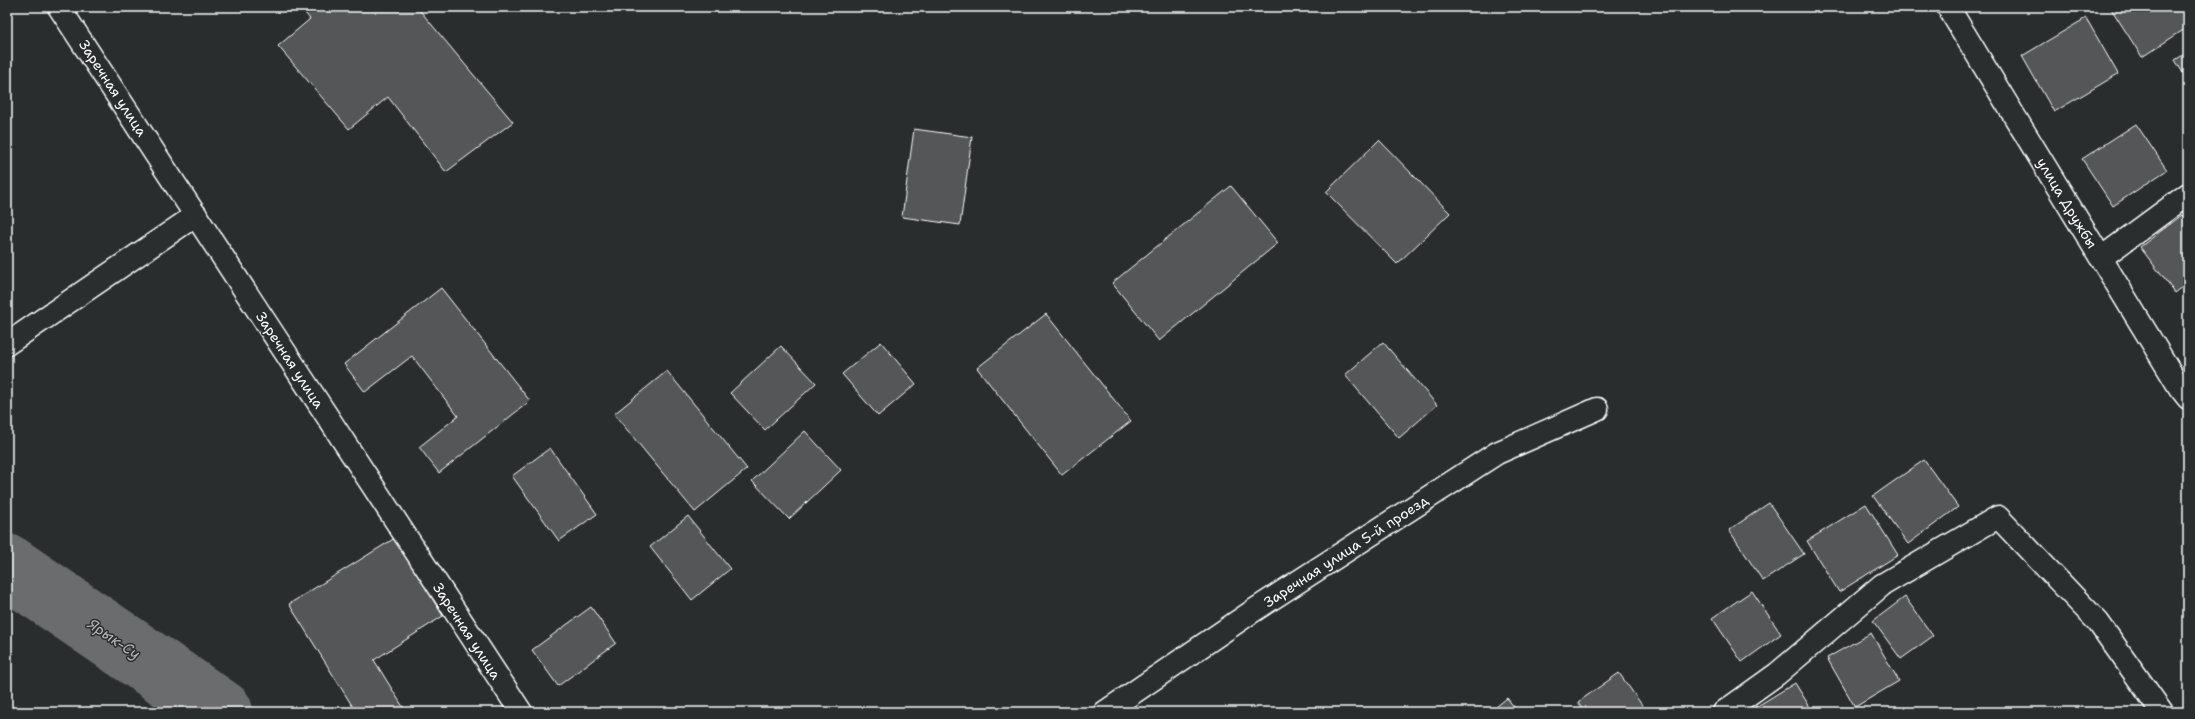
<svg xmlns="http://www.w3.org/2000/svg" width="2195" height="719" font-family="'Shantell Sans',sans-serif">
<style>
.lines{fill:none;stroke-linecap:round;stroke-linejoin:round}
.river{stroke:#6a6c6d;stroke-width:64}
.building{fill:#555758;stroke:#fff}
.minor-casing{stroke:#fff;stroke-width:25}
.major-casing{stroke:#fff;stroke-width:25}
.minor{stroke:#2a2d2e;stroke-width:22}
.major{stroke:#2a2d2e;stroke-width:22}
.labels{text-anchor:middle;stroke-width:3;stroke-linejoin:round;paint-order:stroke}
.street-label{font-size:14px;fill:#fff;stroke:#2a2d2e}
.water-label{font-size:15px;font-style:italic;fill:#b4b6b6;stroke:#2a2d2e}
</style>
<rect width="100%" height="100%" fill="#2a2d2e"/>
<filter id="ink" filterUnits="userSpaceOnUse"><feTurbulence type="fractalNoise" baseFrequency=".025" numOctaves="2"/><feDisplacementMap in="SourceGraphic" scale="8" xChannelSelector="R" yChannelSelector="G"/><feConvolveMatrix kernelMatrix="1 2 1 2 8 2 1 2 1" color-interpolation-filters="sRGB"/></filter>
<g filter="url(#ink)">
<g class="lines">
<!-- river -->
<path class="river" d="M7 566 221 712"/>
</g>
<!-- building -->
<g class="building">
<path d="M300 7H417L513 122 446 172 388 97 349 129 278 46 310 19Z"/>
<path d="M2110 7H2186L2188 10V27L2142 57Z"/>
<path d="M2086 18 2118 74 2054 112 2022 56Z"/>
<path d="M2188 52V81L2175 60Z"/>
<path d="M2136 124 2167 170 2113 206 2082 159Z"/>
<path d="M914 129 972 137 960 225 902 217Z"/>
<path d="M1379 140 1450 213 1397 264 1326 192Z"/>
<path d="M1231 186 1278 243 1159 341 1112 283Z"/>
<path d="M2182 215 2188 223V283L2175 293 2140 247Z"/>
<path d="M441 288 530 401 439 473 419 447 458 416 412 356 365 392 344 364Z"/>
<path d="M1046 314 1131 421 1062 475 977 368Z"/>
<path d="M881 342 916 384 878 416 842 374Z"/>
<path d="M1383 342 1437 405 1399 438 1345 375Z"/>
<path d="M781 346 816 383 765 430 730 393Z"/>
<path d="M667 371 747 469 695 512 614 414Z"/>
<path d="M805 431 841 470 789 519 752 481Z"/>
<path d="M550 448 597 514 559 541 512 476Z"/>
<path d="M1924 460 1958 507 1908 544 1873 496Z"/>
<path d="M1769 503 1804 554 1763 581 1729 530Z"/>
<path d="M1866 504 1898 555 1839 592 1807 541Z"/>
<path d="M688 516 730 569 692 600 650 547Z"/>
<path d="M395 538 443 616 374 660 406 712H356L289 604Z"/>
<path d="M1752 591 1781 634 1742 662 1712 618Z"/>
<path d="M1905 597 1933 636 1901 659 1873 621Z"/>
<path d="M591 607 616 643 558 686 532 650Z"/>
<path d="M1871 633 1899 681 1855 707 1827 658Z"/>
<path d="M1619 673 1647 712H1585L1578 702Z"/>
<path d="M1795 683 1813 712H1753L1751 710Z"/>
<path d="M1507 698 1518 712H1490Z"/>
</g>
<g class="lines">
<defs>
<g id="minor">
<path d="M1948 7 2180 388 2188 398"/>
<path d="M2101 258 2188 194"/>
<path d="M7 344 196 215"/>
<path d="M1105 712 1253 611 1497 453 1597 409"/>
<path d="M1724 712 1777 674 1882 585 1998 517 2098 622 2162 712"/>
</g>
<path id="major" d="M59 7 521 712"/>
</defs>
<!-- minor casing -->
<use href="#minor" class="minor-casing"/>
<!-- major casing -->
<use href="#major" class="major-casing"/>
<!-- minor -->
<use href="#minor" class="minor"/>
<!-- major -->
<use href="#major" class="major"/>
</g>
</g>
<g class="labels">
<!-- street labels -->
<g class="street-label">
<text transform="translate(113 88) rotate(57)" y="5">Заречная улица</text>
<text transform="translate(2067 203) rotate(59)" y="5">улица Дружбы</text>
<text transform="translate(290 360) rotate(57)" y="5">Заречная улица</text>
<text transform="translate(1346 551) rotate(-33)" y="5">Заречная улица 5-й проезд</text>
<text transform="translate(467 631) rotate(57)" y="5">Заречная улица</text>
</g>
<!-- water labels -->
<g class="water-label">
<text transform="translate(114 639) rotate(34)" y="5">Ярык-Су</text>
</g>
</g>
<!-- margin -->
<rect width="2195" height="719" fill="none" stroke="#2a2d2e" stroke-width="24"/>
<rect x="12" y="12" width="2171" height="695" fill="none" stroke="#fff" stroke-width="1.5" filter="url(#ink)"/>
</svg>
